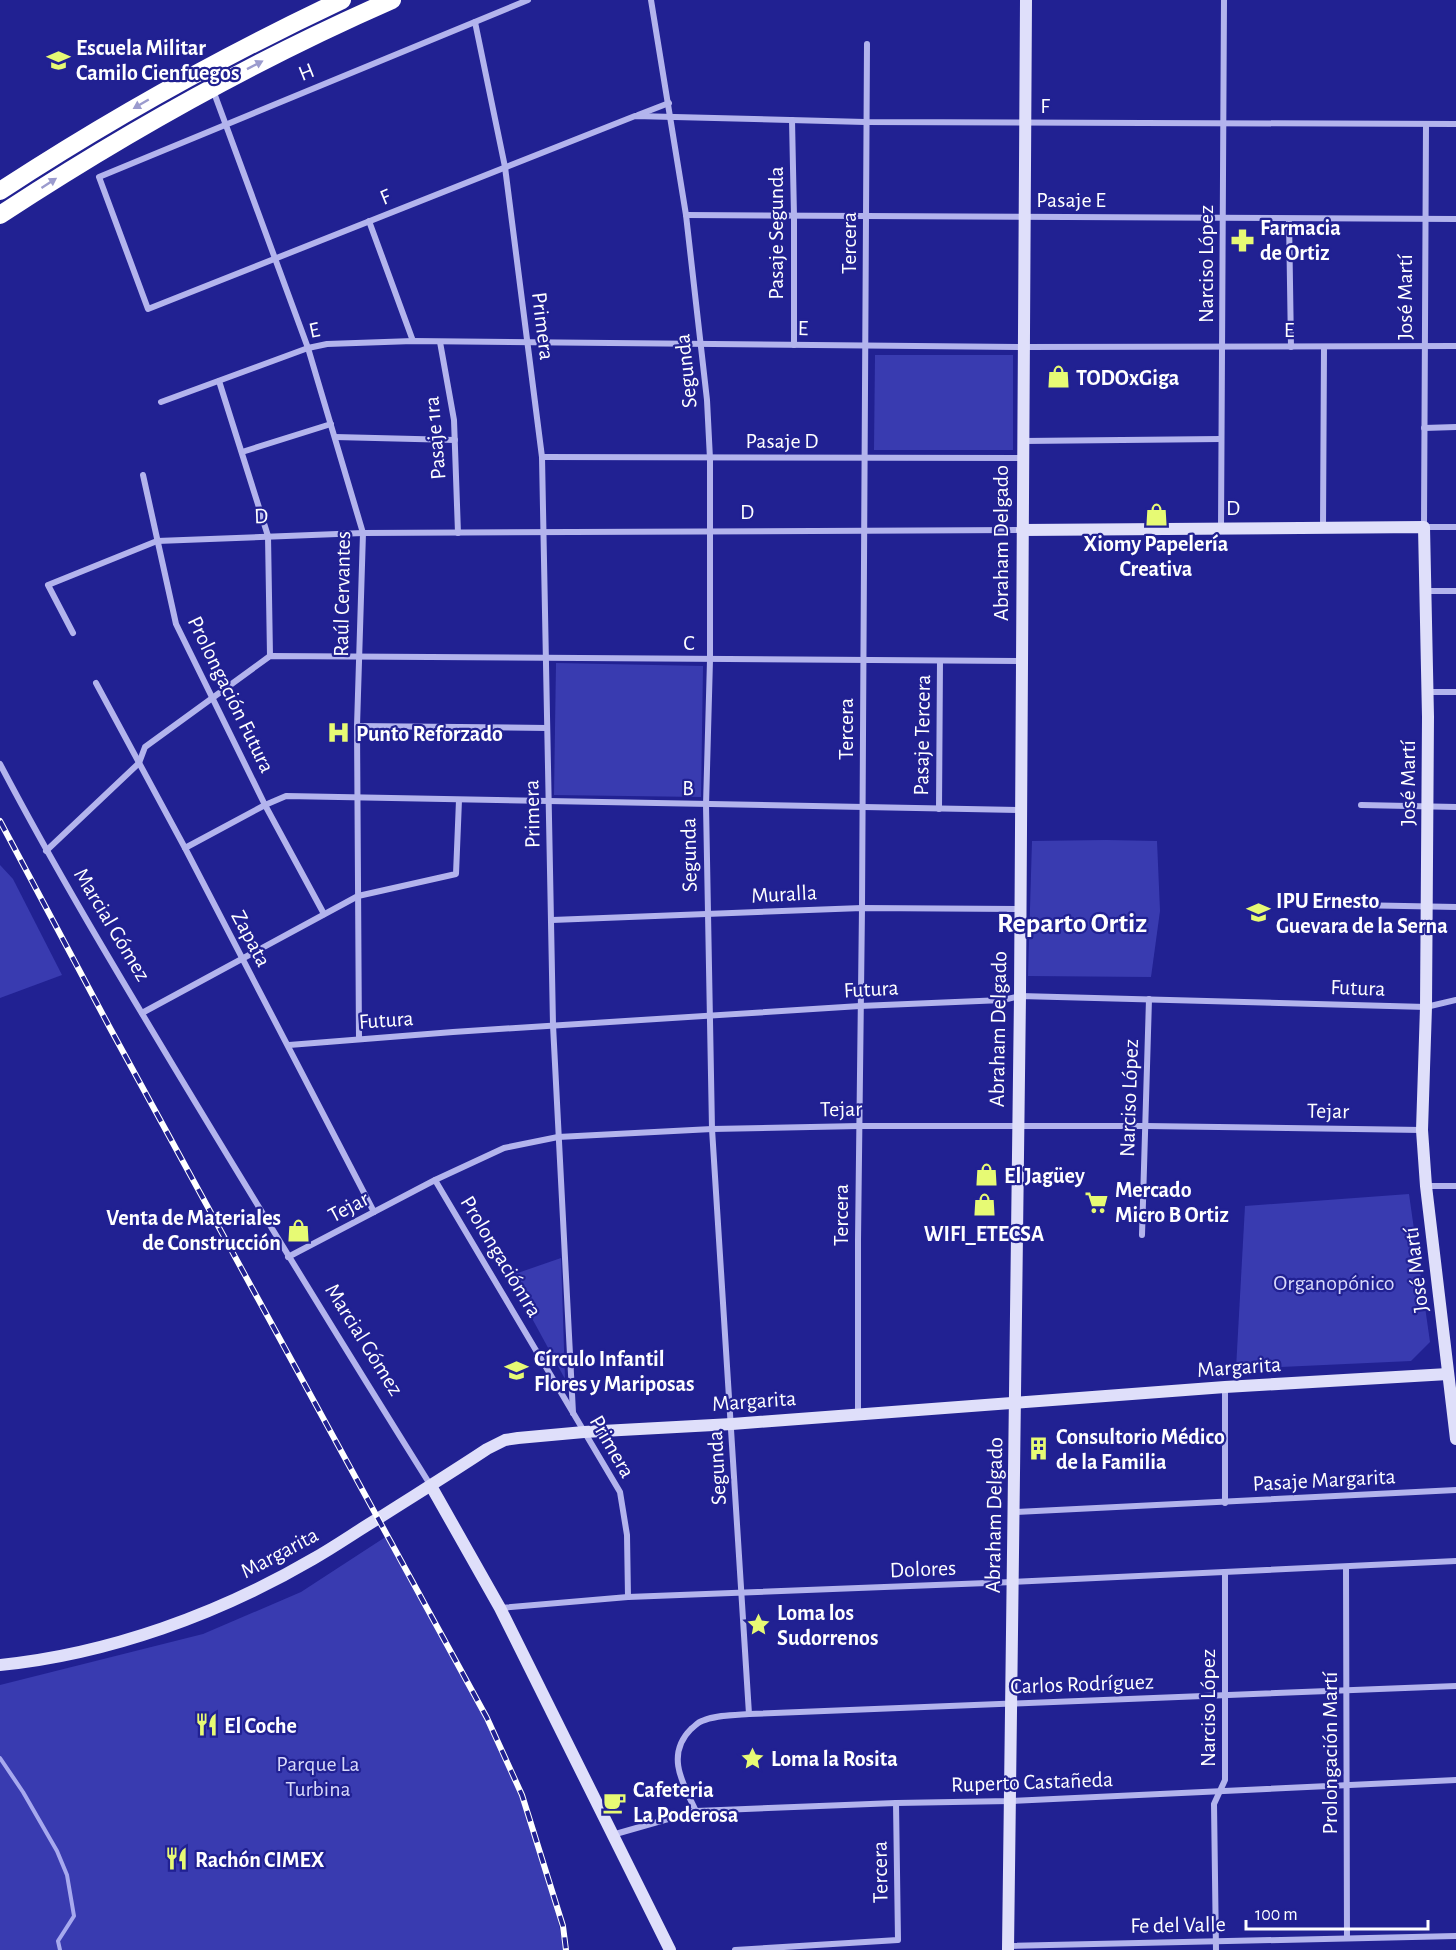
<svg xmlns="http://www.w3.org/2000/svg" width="1456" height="1950" font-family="'Alegreya Sans',sans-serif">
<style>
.green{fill:#393bb0}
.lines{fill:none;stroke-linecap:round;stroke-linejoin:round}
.stream{stroke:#a7a9ee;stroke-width:4}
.street{stroke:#b3b4ed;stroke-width:6}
.secondary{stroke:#dfdffa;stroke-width:12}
.highway{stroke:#fff;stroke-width:18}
.rail-casing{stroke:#fff;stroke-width:6}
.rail{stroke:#212192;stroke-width:4;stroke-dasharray:11;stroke-linecap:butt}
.oneway{fill:#9b9bce}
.labels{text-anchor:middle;stroke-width:4.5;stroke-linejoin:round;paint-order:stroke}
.poi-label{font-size:22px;font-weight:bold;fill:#fff;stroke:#212192;text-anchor:start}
.street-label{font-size:22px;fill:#fff;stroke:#212192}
.park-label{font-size:22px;fill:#d8d9fa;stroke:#212192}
.district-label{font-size:28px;font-weight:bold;fill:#fff;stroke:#212192}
</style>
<rect width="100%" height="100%" fill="#212192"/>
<!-- green -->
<g class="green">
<path d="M875 355H1013V450H874Z"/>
<path d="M556 663 703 666 701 797 554 795Z"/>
<path d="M1106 840 1157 841 1160 911 1151 977 1028 976 1032 841Z"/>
<path d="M0 865 13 879 62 975 0 998Z"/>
<path d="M1409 1194 1430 1342 1411 1361 1236 1369 1245 1206Z"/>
<path d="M561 1258 565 1379 509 1276Z"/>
<path d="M387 1536 496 1738 522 1800 554 1901 564 1950H0V1685L203 1634 301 1592Z"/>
</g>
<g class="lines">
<!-- stream -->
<path class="stream" d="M0 1758 23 1792 57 1851 67 1875 74 1916 58 1941 60 1950"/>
<!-- street -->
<g class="street">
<path d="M528 0 99 177 148 309 635 116 865 122 1456 124"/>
<path d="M651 0 686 215 707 400 710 459V660L706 805 712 1129 749 1714"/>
<path d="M475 22 505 167 542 457 553 1025 573 1413"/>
<path d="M206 71 308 348 363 533 357 726 359 1039"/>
<path d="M638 115 669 103"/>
<path d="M792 120 794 216V345"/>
<path d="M1426 124 1424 527H1456"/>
<path d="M686 215 1456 219"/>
<path d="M1289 219 1291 347"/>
<path d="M369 221 413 341"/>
<path d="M440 342 454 420 458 533"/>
<path d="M219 381 268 536 270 656"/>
<path d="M161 402 308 348 327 344 413 341 1024 347 1456 346"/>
<path d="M1424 428 1456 427"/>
<path d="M335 437 455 440"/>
<path d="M1023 441 1221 439"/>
<path d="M242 452 331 424"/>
<path d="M542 457 1022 458"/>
<path d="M143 475 176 624 265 805 324 914"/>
<path d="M1221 528C1223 352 1224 176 1224 0"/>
<path d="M1323 528 1324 347"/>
<path d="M1426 591H1456"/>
<path d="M73 633 48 585 157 541 363 533 1022 530"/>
<path d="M96 683 185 848 374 1212"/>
<path d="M1428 692H1456"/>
<path d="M357 726 547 728"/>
<path d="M0 764C54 867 114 967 174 1067 259 1208 344 1347 431 1486"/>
<path d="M1361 805 1456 807"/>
<path d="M939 809 940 661"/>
<path d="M185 848 265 805 286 796 1020 810"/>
<path d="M46 851 139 763 145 747 270 656 1021 661"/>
<path d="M1352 905 1456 907"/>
<path d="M552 920 862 908 1019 909"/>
<path d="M142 1013 358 896 456 874 459 800"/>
<path d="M289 1045 453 1032 860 1006 1003 1000 1020 996 1426 1007 1456 1000"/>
<path d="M435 1180 620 1492 627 1535 628 1597"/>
<path d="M1427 1186H1456"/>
<path d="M1142 1235 1149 999"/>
<path d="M288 1257 435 1180 504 1148 558 1137 712 1129 859 1126H1146L1422 1130"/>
<path d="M1225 1387V1503"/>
<path d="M858 1413V1240L862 908 867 44"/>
<path d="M1014 1512 1456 1490"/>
<path d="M1346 1567 1347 1938"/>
<path d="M500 1608 628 1597 1013 1582 1456 1561"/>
<path d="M696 1811C683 1784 665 1755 691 1729 695 1726 698 1722 702 1721 716 1715 734 1715 749 1714L1456 1686"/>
<path d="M612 1835 696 1811 896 1803 1010 1801 1456 1780"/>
<path d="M1009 1946 1456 1936"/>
<path d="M735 1950 898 1940 896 1803"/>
<path d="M1216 1950 1214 1804 1225 1780V1572"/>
</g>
<!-- secondary -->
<g class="secondary">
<path d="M1022 530 1424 527 1428 717 1426 1007 1422 1130 1426 1186 1456 1439"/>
<path d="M431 1486 500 1608 670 1950"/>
<path d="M0 1665C109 1654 219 1614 313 1559 336 1546 357 1531 379 1518 415 1495 451 1473 487 1449L505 1440 518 1438 584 1432 732 1424 1225 1387 1448 1374"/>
<path d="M1008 1950 1020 996 1026 0"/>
</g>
<!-- highway -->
<g class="highway">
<path d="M0 191C110 119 223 56 342 0"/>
<path d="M0 215C125 133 255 60 392 0"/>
</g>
<defs>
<path id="rail" d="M0 821 110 1028 487 1718 522 1795 563 1926 566 1950"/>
</defs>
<!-- rail casing -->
<use href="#rail" class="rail-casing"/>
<!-- rail -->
<use href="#rail" class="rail"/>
</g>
<!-- one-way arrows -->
<defs><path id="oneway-solid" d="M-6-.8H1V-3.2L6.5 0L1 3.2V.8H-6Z" transform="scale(1.5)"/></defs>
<g class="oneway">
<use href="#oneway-solid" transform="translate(255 65) rotate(-27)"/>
<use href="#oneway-solid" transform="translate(141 104) rotate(150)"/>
<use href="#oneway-solid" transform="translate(49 183) rotate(-33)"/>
</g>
<!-- icons -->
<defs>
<symbol id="school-bare" viewBox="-9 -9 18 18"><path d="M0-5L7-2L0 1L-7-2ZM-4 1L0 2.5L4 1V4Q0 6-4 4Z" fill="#e7fa74" stroke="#212192" stroke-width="2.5" paint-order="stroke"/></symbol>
<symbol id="pharmacy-bare" viewBox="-9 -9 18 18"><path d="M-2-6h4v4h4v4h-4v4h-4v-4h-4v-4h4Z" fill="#e7fa74" stroke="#212192" stroke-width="2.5" paint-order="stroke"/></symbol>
<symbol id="shop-bare" viewBox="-9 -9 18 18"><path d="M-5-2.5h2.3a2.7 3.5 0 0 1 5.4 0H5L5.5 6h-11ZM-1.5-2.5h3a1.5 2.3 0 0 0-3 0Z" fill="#e7fa74" stroke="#212192" stroke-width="2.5" paint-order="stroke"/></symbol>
<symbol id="hospital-bare" viewBox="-9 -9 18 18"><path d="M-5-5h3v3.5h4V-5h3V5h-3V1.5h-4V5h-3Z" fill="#e7fa74" stroke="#212192" stroke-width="2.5" paint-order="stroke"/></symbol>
<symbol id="supermarket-bare" viewBox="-9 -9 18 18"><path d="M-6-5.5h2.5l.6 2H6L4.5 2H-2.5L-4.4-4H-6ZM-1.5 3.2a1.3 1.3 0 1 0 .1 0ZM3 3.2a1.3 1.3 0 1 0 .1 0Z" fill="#e7fa74" stroke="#212192" stroke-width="2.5" paint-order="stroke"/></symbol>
<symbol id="building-bare" viewBox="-9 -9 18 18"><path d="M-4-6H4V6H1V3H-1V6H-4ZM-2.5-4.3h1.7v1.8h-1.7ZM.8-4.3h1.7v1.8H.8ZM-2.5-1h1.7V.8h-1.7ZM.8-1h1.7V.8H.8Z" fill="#e7fa74" stroke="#212192" stroke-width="2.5" paint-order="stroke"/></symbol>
<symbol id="sight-bare" viewBox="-9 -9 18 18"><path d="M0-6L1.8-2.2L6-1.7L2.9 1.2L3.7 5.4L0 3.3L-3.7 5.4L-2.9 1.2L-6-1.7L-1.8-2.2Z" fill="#e7fa74" stroke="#212192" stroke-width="2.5" paint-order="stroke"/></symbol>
<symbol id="restaurant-bare" viewBox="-9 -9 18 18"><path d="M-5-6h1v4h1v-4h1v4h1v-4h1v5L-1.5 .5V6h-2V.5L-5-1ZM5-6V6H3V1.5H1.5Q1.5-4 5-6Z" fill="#e7fa74" stroke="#212192" stroke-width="2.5" paint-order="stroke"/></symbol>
<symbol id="cafe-bare" viewBox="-9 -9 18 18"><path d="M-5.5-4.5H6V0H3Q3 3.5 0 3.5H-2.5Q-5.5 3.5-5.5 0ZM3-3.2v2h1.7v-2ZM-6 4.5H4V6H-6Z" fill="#e7fa74" stroke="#212192" stroke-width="2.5" paint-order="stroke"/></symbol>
</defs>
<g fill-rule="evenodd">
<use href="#school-bare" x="42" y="44" width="33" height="33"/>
<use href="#pharmacy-bare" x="1226" y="224" width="33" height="33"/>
<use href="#shop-bare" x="1042" y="360" width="33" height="33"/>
<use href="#shop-bare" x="1140" y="498" width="33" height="33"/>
<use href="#hospital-bare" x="322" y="716" width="33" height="33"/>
<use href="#school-bare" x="1242" y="896" width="33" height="33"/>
<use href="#shop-bare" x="970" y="1158" width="33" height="33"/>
<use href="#supermarket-bare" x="1080" y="1186" width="33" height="33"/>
<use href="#shop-bare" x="968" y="1188" width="33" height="33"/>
<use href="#shop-bare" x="282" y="1214" width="33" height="33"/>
<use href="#school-bare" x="500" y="1354" width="33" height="33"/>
<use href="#building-bare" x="1022" y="1432" width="33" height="33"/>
<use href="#sight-bare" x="742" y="1608" width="33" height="33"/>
<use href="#restaurant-bare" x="190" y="1708" width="33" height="33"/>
<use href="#sight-bare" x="736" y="1742" width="33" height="33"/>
<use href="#cafe-bare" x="598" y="1786" width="33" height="33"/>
<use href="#restaurant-bare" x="160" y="1842" width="33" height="33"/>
</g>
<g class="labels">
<!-- poi labels -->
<g class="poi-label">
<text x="76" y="55">Escuela Militar<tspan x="76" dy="25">Camilo Cienfuegos</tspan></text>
<text x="1260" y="235">Farmacia<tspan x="1260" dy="25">de Ortiz</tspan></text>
<text x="1076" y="385">TODOxGiga</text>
<text x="1156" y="551" text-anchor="middle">Xiomy Papelería<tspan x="1156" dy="25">Creativa</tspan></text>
<text x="356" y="741">Punto Reforzado</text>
<text x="1276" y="908">IPU Ernesto<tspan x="1276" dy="25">Guevara de la Serna</tspan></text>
<text x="1004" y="1183">El Jagüey</text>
<text x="1115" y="1197">Mercado<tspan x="1115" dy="25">Micro B Ortiz</tspan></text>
<text x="281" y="1225" text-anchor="end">Venta de Materiales<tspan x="281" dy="25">de Construcción</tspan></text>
<text x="984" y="1241" text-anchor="middle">WIFI_ETECSA</text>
<text x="534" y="1366">Círculo Infantil<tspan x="534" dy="25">Flores y Mariposas</tspan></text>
<text x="1056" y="1444">Consultorio Médico<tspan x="1056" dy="25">de la Familia</tspan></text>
<text x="777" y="1620">Loma los<tspan x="777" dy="25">Sudorrenos</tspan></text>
<text x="224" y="1733">El Coche</text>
<text x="771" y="1766">Loma la Rosita</text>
<text x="633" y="1797">Cafeteria<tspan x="633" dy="25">La Poderosa</tspan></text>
<text x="195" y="1867">Rachón CIMEX</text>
</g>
<!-- street labels -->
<g class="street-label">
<text transform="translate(306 71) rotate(-22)" y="8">H</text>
<text x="1045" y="113">F</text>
<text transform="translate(385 196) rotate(-22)" y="8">F</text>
<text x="1071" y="207">Pasaje E</text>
<text transform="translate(775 233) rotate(-90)" y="8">Pasaje Segunda</text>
<text transform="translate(848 243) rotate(-90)" y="8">Tercera</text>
<text transform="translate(1205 264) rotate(-90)" y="8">Narciso López</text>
<text transform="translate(1404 297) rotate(-90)" y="8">José Martí</text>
<text transform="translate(544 326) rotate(83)" y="8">Primera</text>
<text transform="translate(803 327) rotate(1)" y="8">E</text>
<text transform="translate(314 329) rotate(-12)" y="8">E</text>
<text x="1289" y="337">E</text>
<text transform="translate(685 371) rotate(-96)" y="8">Segunda</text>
<text transform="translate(434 438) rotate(-95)" y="8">Pasaje 1ra</text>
<text x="782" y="448">Pasaje D</text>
<text x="1233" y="515">D</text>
<text x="747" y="519">D</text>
<text transform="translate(261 515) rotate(-2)" y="8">D</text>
<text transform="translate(1000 543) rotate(-90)" y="8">Abraham Delgado</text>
<text transform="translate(341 594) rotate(-89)" y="8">Raúl Cervantes</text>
<text x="689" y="650">C</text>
<text transform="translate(232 694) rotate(64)" y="8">Prolongación Futura</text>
<text transform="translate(845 729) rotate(-90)" y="8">Tercera</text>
<text transform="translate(921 735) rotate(-89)" y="8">Pasaje Tercera</text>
<text transform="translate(1407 783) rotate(-90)" y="8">José Martí</text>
<text transform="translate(688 787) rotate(1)" y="8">B</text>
<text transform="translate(531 814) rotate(-91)" y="8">Primera</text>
<text transform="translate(688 855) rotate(-91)" y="8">Segunda</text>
<text transform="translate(784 893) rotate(-3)" y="8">Muralla</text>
<text transform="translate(113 924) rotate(59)" y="8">Marcial Gómez</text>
<text transform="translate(252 938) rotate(62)" y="8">Zapata</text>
<text transform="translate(1358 987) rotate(2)" y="8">Futura</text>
<text transform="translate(871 988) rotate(-3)" y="8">Futura</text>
<text transform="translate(386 1019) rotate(-4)" y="8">Futura</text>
<text transform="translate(997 1029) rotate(-89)" y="8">Abraham Delgado</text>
<text transform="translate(1128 1098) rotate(-88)" y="8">Narciso López</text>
<text transform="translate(841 1108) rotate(-1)" y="8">Tejar</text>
<text transform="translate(1328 1110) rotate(1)" y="8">Tejar</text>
<text transform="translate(348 1206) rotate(-28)" y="8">Tejar</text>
<text transform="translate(840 1215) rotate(-90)" y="8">Tercera</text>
<text transform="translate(502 1256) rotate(59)" y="8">Prolongación1ra</text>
<text transform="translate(1415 1270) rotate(-97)" y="8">José Martí</text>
<text transform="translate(365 1339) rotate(58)" y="8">Marcial Gómez</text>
<text transform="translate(1239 1366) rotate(-4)" y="8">Margarita</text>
<text transform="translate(754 1400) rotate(-4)" y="8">Margarita</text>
<text transform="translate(613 1446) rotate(60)" y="8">Primera</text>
<text transform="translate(716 1468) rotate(-93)" y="8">Segunda</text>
<text transform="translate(1324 1479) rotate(-3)" y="8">Pasaje Margarita</text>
<text transform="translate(993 1515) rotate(-89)" y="8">Abraham Delgado</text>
<text transform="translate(279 1552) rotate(-28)" y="8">Margarita</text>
<text transform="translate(923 1568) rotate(-2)" y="8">Dolores</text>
<text transform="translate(1082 1683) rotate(-2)" y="8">Carlos Rodríguez</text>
<text transform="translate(1207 1708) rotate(-90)" y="8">Narciso López</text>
<text transform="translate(1329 1753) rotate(-90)" y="8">Prolongación Martí</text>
<text transform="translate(1032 1781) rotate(-2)" y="8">Ruperto Castañeda</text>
<text transform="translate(879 1872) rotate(-91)" y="8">Tercera</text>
<text transform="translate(1178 1924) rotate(-1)" y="8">Fe del Valle</text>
</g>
<!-- park labels -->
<g class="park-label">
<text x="1334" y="1290">Organopónico</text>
<text x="318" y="1771">Parque La<tspan x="318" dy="25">Turbina</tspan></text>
</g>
<!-- district labels -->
<g class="district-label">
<text x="1072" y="932">Reparto Ortiz</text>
</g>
</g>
<!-- scale -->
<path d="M1246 1920v9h182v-9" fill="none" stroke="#ffffff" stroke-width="3"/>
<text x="1255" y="1920" font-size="18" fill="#ffffff" stroke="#212192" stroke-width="4.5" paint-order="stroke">100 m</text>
</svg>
